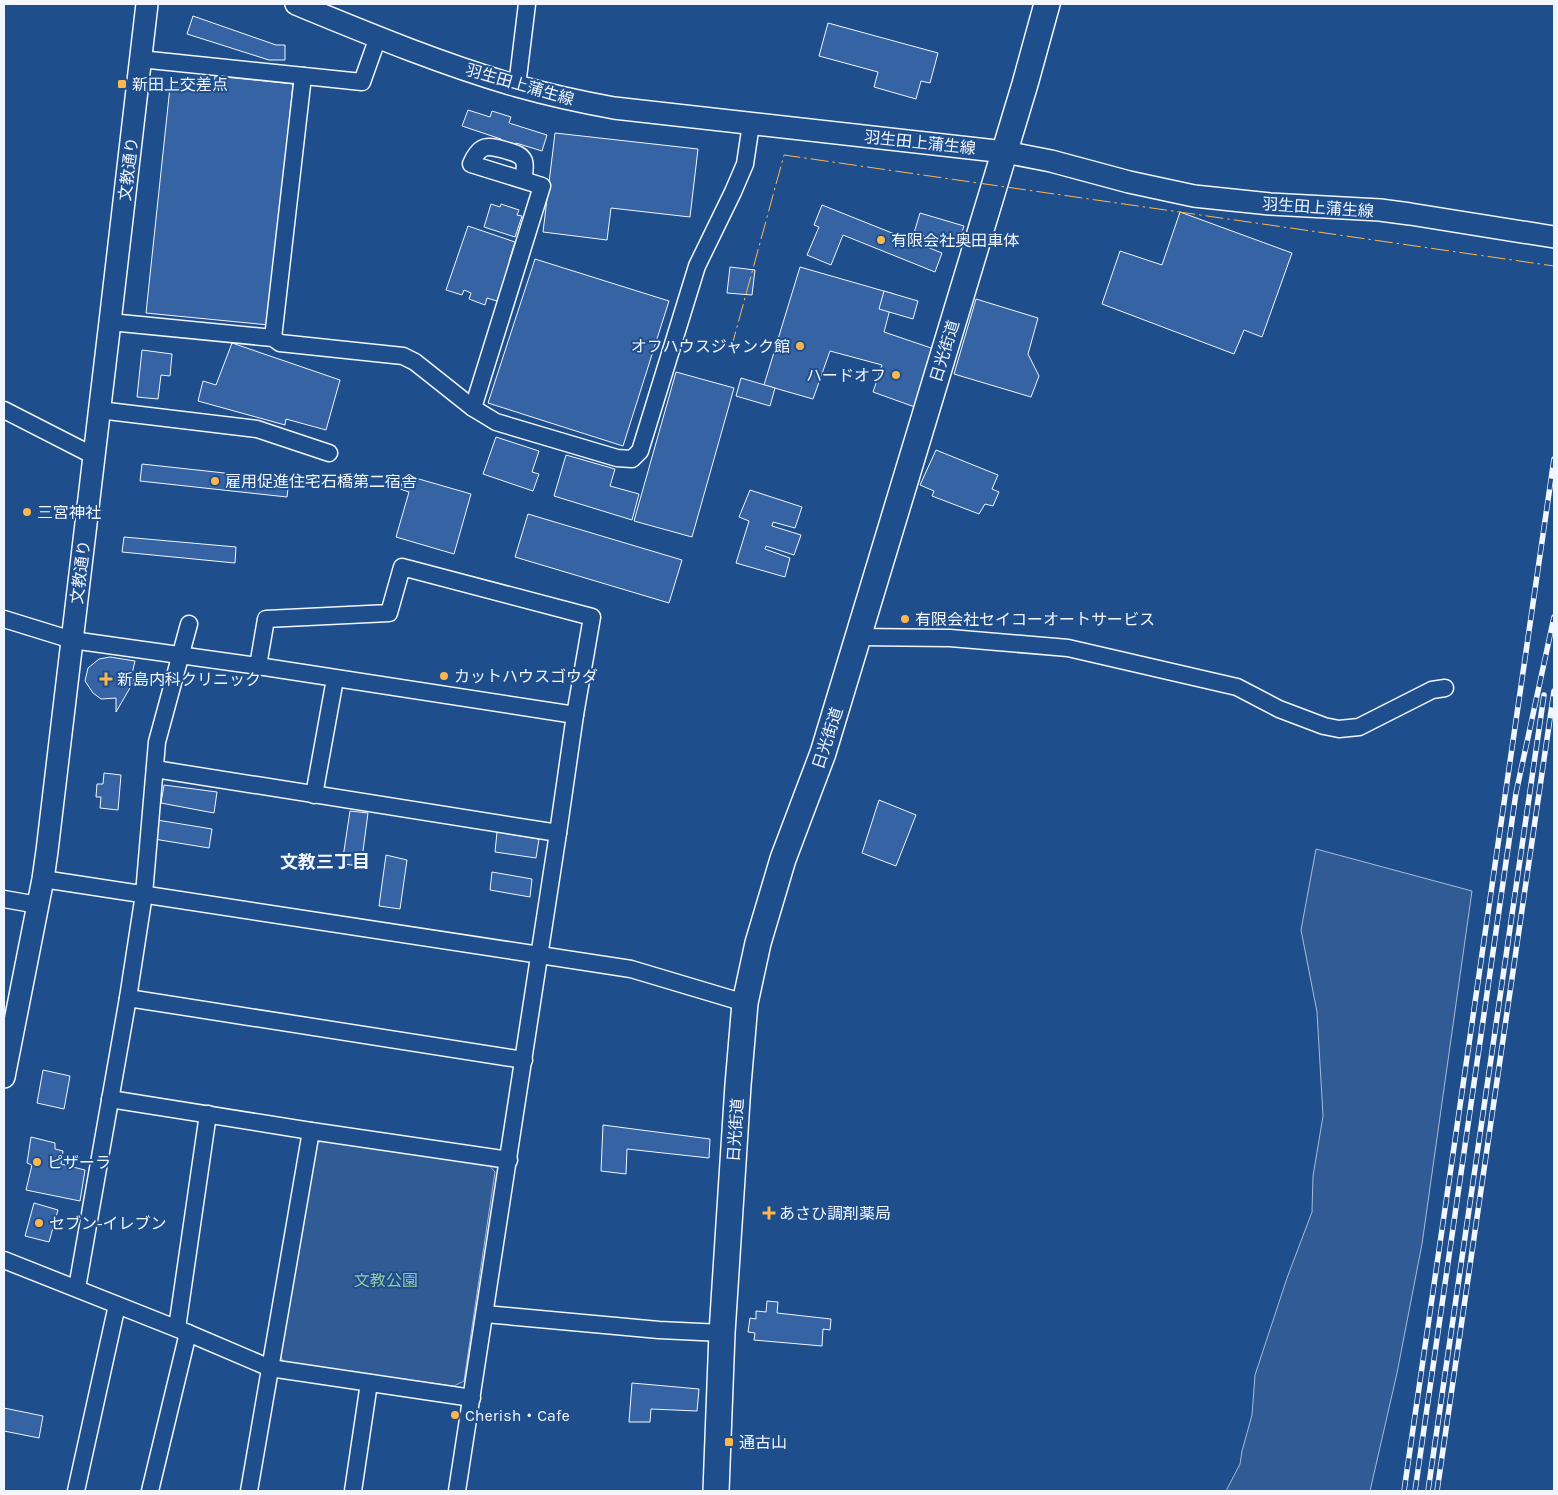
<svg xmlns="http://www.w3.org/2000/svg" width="1558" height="1495" font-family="Karla,'Noto Sans JP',sans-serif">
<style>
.built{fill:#305b95;stroke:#a8bbd7}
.building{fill:#3563a3;stroke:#f2f6ff}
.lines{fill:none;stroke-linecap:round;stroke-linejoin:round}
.minor-casing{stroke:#f2f6ff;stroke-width:19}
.major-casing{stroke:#f2f6ff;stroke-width:24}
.highway-casing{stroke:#f2f6ff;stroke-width:28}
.minor{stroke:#1f4e8c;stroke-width:16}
.major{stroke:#1f4e8c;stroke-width:21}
.highway{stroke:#1f4e8c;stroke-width:25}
.rail-casing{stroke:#f2f6ff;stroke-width:5.5}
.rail{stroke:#1f4e8c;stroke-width:4;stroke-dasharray:11;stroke-linecap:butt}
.power{stroke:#ffb74d;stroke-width:1;stroke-dasharray:18 4 2.5 4;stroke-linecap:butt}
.poi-dot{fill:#ffb74d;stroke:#1f4e8c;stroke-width:2}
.labels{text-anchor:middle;stroke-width:4;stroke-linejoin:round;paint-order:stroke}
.poi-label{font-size:16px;fill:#f2f6ff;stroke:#1f4e8c;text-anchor:start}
.street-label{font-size:16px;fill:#f2f6ff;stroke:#1f4e8c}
.park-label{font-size:16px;fill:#97c8a6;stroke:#1f4e8c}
.neighbourhood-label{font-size:18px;font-weight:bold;fill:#f2f6ff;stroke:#1f4e8c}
</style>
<rect width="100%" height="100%" fill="#1f4e8c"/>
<!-- built -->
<g class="built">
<path d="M1316 849 1472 891 1422 1244 1397 1373 1370 1491H1226L1240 1464 1242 1451 1252 1415 1255 1375 1287 1278 1312 1212 1313 1176 1323 1116 1317 1012 1301 930Z"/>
<path d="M326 1139 489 1165 495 1172 464 1381 454 1386 284 1363 280 1355 315 1144Z"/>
</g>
<!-- building -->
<g class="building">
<path d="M193 16 276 45H285V60H269L187 34Z"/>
<path d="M828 23 938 53 930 83 921 81 916 99 874 87 878 72 819 56Z"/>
<path d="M215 76 293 84 269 325 146 313 170 87 213 92Z"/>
<path d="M468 110 490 117 492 111 511 117 509 123 547 135 542 151 516 143 510 160 495 156 501 139 462 126Z"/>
<path d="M555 133 698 149 690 217 611 208 607 240 543 232Z"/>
<path d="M491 204 500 207 501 204 519 210 517 215 522 216 515 237 484 227Z"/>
<path d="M822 205 942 253 935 272 843 235 831 265 807 255 819 227 814 225Z"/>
<path d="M1180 212 1292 253 1262 337 1244 330 1234 354 1102 304 1120 251 1162 265Z"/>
<path d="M920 213 964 226 957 246 914 233Z"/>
<path d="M468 226 515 242 509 261 514 263 509 276 506 275 497 301 487 298 485 305 469 299 471 293 464 290 462 295 446 290Z"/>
<path d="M535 259 669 301 623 446 488 403Z"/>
<path d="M730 267 755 270 752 295 727 293Z"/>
<path d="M800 267 894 294 884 332 940 351 926 411 873 392 882 365 830 351 813 399 764 385Z"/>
<path d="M884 291 918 301 913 319 879 309Z"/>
<path d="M976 299 1038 318 1028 354 1039 376 1031 397 954 374Z"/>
<path d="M232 343 340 380 326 430 286 419 285 425 198 401 203 381 216 385Z"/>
<path d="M142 350 172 354 170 376 161 375 158 399 137 397Z"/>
<path d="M676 372 734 388 692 537 634 521Z"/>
<path d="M741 378 775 388 770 406 736 396Z"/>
<path d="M496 437 539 451 532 472 539 474 533 491 483 474Z"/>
<path d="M936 450 998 475 992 489 999 492 993 506 985 504 979 514 932 496 934 491 920 485Z"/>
<path d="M566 455 615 469 610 486 639 494 632 520 554 496Z"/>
<path d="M142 464 289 480 287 497 140 481Z"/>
<path d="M405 475 471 494 454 554 396 537 409 492 400 489Z"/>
<path d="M750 490 802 507 795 528 773 522 772 526 801 535 794 555 766 546 765 549 790 558 785 577 736 563 749 521 739 517Z"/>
<path d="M528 514 682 560 669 603 515 557Z"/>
<path d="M124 537 236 547 235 563 122 552Z"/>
<path d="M110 657 135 661 132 674 134 681 116 712V698L101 699 93 693 85 681 88 668 99 659Z"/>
<path d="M104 773 121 775 118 810 100 808 101 797H96L97 784H103Z"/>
<path d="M164 785 217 792 214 813 161 803Z"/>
<path d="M879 800 916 815 896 866 862 853Z"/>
<path d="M350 811 368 813 361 866 342 864Z"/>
<path d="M157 820 212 829 209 848 154 839Z"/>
<path d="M497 832 539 839 536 858 495 852Z"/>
<path d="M386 855 407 860 400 909 379 906Z"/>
<path d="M492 872 532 879 530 897 490 890Z"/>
<path d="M43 1070 70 1076 64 1109 37 1103Z"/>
<path d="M603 1125 710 1139 709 1158 627 1149 626 1174 601 1171Z"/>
<path d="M31 1137 55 1143V1149L63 1151 61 1164 85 1170 80 1201 26 1190 32 1165 27 1163Z"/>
<path d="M34 1203 58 1210 49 1242 25 1236Z"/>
<path d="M767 1301 778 1302 777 1313 831 1319 830 1330 823 1329 822 1346 754 1340 755 1333 748 1332 750 1318 756 1319V1311L766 1312Z"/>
<path d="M632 1383 699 1389 697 1411 651 1409 650 1422H629Z"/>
<path d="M4 1408 43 1416 39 1438 4 1431Z"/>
</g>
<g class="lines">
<defs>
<g id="minor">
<path d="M140 59 362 82 378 37"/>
<path d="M517 86 527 4"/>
<path d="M110 322 273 338 280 343 403 356 415 362 473 408 496 422 617 458 632 459 640 451 697 266 733 192 745 164 751 124"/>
<path d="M273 338 303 76"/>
<path d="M473 408 542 186 471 164C480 143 488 145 508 151 514 153 521 154 524 161 526 167 524 174 523 180"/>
<path d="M4 410 94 456"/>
<path d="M99 410 257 429 329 453"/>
<path d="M4 619 72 640 258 666 575 715"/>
<path d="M857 637 950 638 1068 648 1237 687 1279 709 1324 726 1339 729 1359 727 1432 690 1445 688"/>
<path d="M258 666 266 619 389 613 402 567 592 617 575 715 558 833 457 1491"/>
<path d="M155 769 558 833"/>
<path d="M314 795 335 679"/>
<path d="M43 879 631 969 745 1003"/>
<path d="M4 899 38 905"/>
<path d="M128 998 524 1060"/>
<path d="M110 1099 311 1131 509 1160"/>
<path d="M4 1260 188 1333 270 1368 472 1398"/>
<path d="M77 1288 128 998 144 894 157 742 189 624"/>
<path d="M485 1314 659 1330 722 1333"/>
<path d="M177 1328 208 1114"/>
<path d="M76 1491 117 1305"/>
<path d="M150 1491 188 1333"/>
<path d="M249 1491 311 1131"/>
<path d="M353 1491 369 1383"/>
</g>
<g id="major">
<path d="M296 4C369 34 441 64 517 86 549 95 581 102 614 108L1005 152 1051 161 1129 182 1194 196 1270 204 1380 210 1410 214 1554 237"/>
<path d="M4 1077 43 879 47 851 110 322 147 4"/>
</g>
<path id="highway" d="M716 1491 722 1333 738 1085 745 1003 758 943 783 859 823 753 1025 84 1047 4"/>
</defs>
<!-- minor casing -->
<use href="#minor" class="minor-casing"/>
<!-- major casing -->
<use href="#major" class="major-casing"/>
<!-- highway casing -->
<use href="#highway" class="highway-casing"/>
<!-- minor -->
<use href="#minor" class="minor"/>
<!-- major -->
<use href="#major" class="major"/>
<!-- highway -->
<use href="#highway" class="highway"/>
<defs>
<g id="rail">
<path d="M1404 1491 1554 459"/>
<path d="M1415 1491 1516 793 1554 617"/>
<path d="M1428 1491 1544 695"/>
<path d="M1437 1491 1554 691"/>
</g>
</defs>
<!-- rail casing -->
<use href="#rail" class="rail-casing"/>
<!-- rail -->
<use href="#rail" class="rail"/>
<!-- power -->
<path class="power" d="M731 349 784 155 1554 266"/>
</g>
<!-- markers -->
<g class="poi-dot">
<rect x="117" y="79" width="10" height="10" rx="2.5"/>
<circle cx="881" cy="240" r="5"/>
<circle cx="800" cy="346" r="5"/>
<circle cx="896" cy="375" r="5"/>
<circle cx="215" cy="481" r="5"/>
<circle cx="27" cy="512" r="5"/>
<circle cx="905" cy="619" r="5"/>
<circle cx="444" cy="676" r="5"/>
<path d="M103.5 671.5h5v5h5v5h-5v5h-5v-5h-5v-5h5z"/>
<circle cx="37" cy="1162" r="5"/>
<path d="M766.5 1205.5h5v5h5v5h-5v5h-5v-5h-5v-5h5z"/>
<circle cx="39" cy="1223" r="5"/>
<circle cx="455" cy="1415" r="5"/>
<rect x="724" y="1437" width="10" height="10" rx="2.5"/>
</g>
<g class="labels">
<!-- poi labels -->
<g class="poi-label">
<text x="132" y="90">新田上交差点</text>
<text x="891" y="246">有限会社奥田車体</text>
<text x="790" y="352" text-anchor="end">オフハウスジャンク館</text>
<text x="886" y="381" text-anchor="end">ハードオフ</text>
<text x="225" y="487">雇用促進住宅石橋第二宿舎</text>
<text x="37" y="518">三宮神社</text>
<text x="915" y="625">有限会社セイコーオートサービス</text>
<text x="454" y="682">カットハウスゴウダ</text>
<text x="117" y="685">新島内科クリニック</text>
<text x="47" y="1168">ピザーラ</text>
<text x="779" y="1219">あさひ調剤薬局</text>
<text x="49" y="1229">セブン-イレブン</text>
<text x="465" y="1421">Cherish・Cafe</text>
<text x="739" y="1448">通古山</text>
</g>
<!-- street labels -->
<g class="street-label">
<text transform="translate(520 84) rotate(16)" y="6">羽生田上蒲生線</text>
<text transform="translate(920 142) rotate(6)" y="6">羽生田上蒲生線</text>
<text transform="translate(128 169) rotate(-83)" y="6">文教通り</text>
<text transform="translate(1318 207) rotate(4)" y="6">羽生田上蒲生線</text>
<text transform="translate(944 351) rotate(-73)" y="6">日光街道</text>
<text transform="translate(80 572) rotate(-83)" y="6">文教通り</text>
<text transform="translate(827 738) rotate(-72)" y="6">日光街道</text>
<text transform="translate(735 1130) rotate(-86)" y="6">日光街道</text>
</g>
<!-- park labels -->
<g class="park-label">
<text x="386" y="1286">文教公園</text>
</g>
<!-- neighbourhood labels -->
<g class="neighbourhood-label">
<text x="325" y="868">文教三丁目</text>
</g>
</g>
<!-- border -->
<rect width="1558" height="1495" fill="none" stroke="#f2f6ff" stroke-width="10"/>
</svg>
